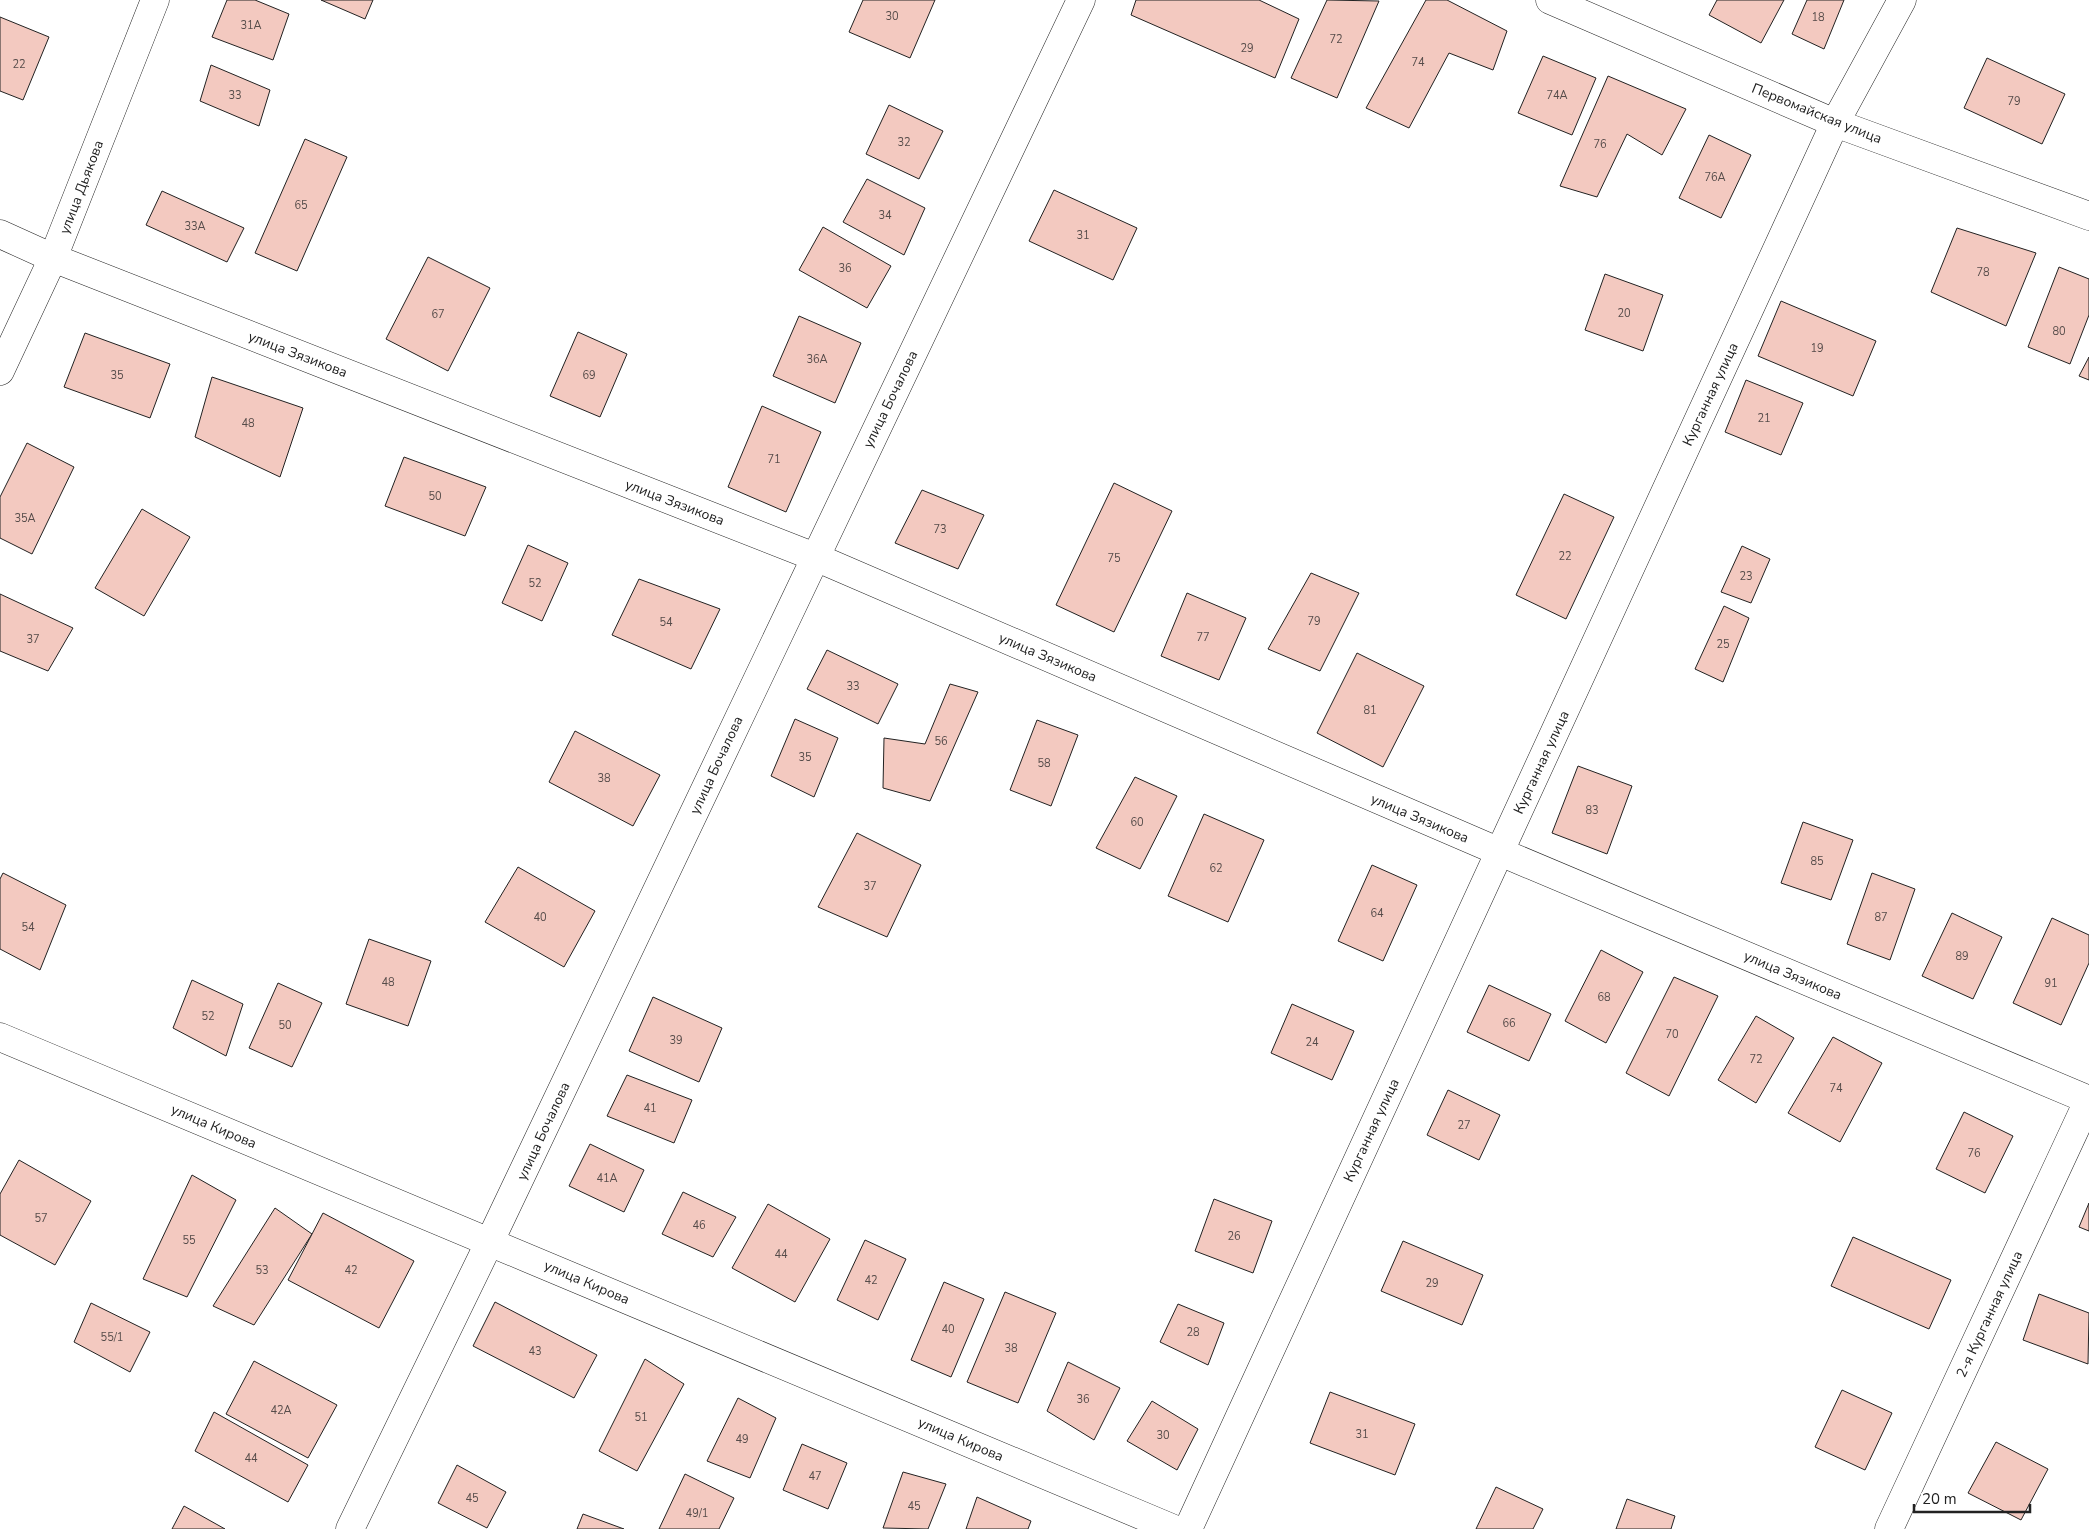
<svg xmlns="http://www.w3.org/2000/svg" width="2089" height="1529" font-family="'Nunito Sans',sans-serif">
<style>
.building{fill:#f3c9c0;stroke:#222}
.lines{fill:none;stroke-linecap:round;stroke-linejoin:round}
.minor-casing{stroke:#222;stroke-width:29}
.minor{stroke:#fff;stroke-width:28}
.labels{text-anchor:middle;stroke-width:4;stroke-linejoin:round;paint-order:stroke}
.number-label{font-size:11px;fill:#564c4a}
.street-label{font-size:14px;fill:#222;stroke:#fff}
</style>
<rect width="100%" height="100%" fill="#fff"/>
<!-- building -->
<g class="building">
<path d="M227 0H255L289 14 273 60 212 37Z"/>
<path d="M321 0H373L365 19Z"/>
<path d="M863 0H935L910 58 849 32Z"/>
<path d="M1136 0H1259L1299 19 1275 78 1131 15Z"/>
<path d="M1327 0 1379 1 1337 98 1291 78Z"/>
<path d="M1426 0H1447L1507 31 1493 70 1449 53 1409 128 1366 108Z"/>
<path d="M1717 0H1784L1761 43 1709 15Z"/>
<path d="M1807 0H1844L1824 49 1792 34Z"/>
<path d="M0 17 49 37 23 100 0 91Z"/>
<path d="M1543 56 1596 78 1572 135 1518 113Z"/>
<path d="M1987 58 2065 94 2042 144 1964 108Z"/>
<path d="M211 65 270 90 259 126 200 101Z"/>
<path d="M1608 76 1686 109 1662 155 1627 134 1597 197 1560 186Z"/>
<path d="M889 105 943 131 919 179 866 154Z"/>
<path d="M1709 135 1751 155 1721 218 1679 198Z"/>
<path d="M305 139 347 157 297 271 255 253Z"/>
<path d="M867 179 925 208 904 255 843 222Z"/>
<path d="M1054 190 1137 228 1113 280 1029 241Z"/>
<path d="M162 191 244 228 227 262 146 225Z"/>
<path d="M823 227 891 266 867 308 799 270Z"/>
<path d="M1957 228 2036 253 2006 326 1931 292Z"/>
<path d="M428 257 490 288 448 371 386 339Z"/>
<path d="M2059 267 2089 279V315L2070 364 2028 347Z"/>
<path d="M1605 274 1663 295 1643 351 1585 330Z"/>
<path d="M1781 301 1876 341 1853 396 1758 356Z"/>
<path d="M799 316 861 343 835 403 773 376Z"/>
<path d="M578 332 627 354 600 417 550 396Z"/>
<path d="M85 333 170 364 150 418 64 387Z"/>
<path d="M2089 357V380L2079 376Z"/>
<path d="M212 377 303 408 280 477 195 437Z"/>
<path d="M1746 380 1803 403 1781 455 1725 432Z"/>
<path d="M762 406 821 432 786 512 728 487Z"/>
<path d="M27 443 74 467 32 554 0 538V497Z"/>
<path d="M404 457 486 487 465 536 385 506Z"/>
<path d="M1114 483 1172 511 1114 632 1056 605Z"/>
<path d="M922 490 984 515 958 569 895 543Z"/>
<path d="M1564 494 1614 517 1566 619 1516 595Z"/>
<path d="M142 509 190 537 144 616 95 588Z"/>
<path d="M528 545 568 563 542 621 502 603Z"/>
<path d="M1742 546 1770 559 1751 603 1721 592Z"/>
<path d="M1311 573 1359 593 1320 671 1268 649Z"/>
<path d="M639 579 720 609 691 669 612 635Z"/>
<path d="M1187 593 1246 618 1219 680 1161 656Z"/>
<path d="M0 594 73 628 48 671 0 651Z"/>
<path d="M1724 606 1749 618 1723 682 1695 669Z"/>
<path d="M827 650 898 684 878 724 807 689Z"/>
<path d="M1357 653 1424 686 1383 767 1317 733Z"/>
<path d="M950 684 978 692 930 801 883 788 884 738 925 744Z"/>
<path d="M795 719 838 738 814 797 771 776Z"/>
<path d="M1037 720 1078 735 1051 806 1010 790Z"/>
<path d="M575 731 660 775 633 826 549 782Z"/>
<path d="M1578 766 1632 786 1607 854 1552 833Z"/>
<path d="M1135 777 1177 796 1140 869 1096 848Z"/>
<path d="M1204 814 1264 840 1228 922 1168 896Z"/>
<path d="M1803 822 1853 840 1831 900 1781 883Z"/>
<path d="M857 833 921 865 887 937 818 907Z"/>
<path d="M1372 865 1417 885 1383 961 1338 941Z"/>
<path d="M518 867 595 911 564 967 485 922Z"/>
<path d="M3 873 66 905 40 970 0 949V879Z"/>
<path d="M1872 873 1915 889 1890 960 1847 944Z"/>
<path d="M1952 913 2002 937 1973 999 1922 976Z"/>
<path d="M2052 918 2089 935V963L2061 1025 2013 1003Z"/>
<path d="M369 939 431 961 408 1026 346 1004Z"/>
<path d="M1601 950 1643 972 1606 1043 1565 1021Z"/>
<path d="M1674 977 1718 996 1669 1096 1626 1073Z"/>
<path d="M192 980 243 1004 226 1056 173 1028Z"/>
<path d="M278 983 322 1003 292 1067 249 1048Z"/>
<path d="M1489 985 1551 1014 1529 1061 1467 1032Z"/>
<path d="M653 997 722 1028 699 1082 629 1051Z"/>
<path d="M1292 1004 1354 1031 1332 1080 1271 1053Z"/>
<path d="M1756 1016 1794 1038 1756 1103 1718 1080Z"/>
<path d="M1833 1037 1882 1063 1840 1142 1788 1113Z"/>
<path d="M627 1075 692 1100 674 1143 607 1116Z"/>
<path d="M1448 1090 1500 1115 1479 1160 1427 1135Z"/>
<path d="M1964 1112 2013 1136 1985 1193 1936 1169Z"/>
<path d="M590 1144 644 1170 624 1212 569 1186Z"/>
<path d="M19 1160 91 1201 55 1265 0 1235V1194Z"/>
<path d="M192 1175 236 1200 187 1297 143 1279Z"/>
<path d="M683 1192 736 1217 713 1257 662 1234Z"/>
<path d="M1214 1199 1272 1221 1253 1273 1195 1251Z"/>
<path d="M2089 1203V1231L2079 1227Z"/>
<path d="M768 1204 830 1239 795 1302 732 1268Z"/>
<path d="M275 1208 312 1234 254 1325 213 1306Z"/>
<path d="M323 1213 414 1261 379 1328 288 1280Z"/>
<path d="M1853 1237 1951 1280 1929 1329 1831 1286Z"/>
<path d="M865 1240 906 1259 878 1320 837 1300Z"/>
<path d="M1403 1241 1483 1275 1462 1325 1381 1291Z"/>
<path d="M944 1282 984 1299 951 1377 911 1360Z"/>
<path d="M1005 1292 1056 1313 1018 1403 967 1382Z"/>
<path d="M2039 1294 2089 1313 2088 1364 2023 1340Z"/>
<path d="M495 1302 597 1355 574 1398 473 1346Z"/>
<path d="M91 1303 150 1332 130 1372 74 1342Z"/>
<path d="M1178 1304 1224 1323 1208 1365 1160 1342Z"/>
<path d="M645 1359 684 1384 637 1471 599 1451Z"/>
<path d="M254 1361 337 1405 308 1458 226 1414Z"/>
<path d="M1068 1362 1120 1388 1094 1440 1047 1411Z"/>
<path d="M1842 1390 1892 1413 1865 1470 1815 1447Z"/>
<path d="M1330 1392 1415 1424 1395 1475 1310 1443Z"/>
<path d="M738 1398 776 1418 750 1478 707 1461Z"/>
<path d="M1152 1401 1198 1429 1177 1470 1127 1441Z"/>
<path d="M214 1412 308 1465 288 1502 195 1451Z"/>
<path d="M1996 1442 2048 1469 2021 1520 1968 1493Z"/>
<path d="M802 1444 847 1463 828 1509 783 1490Z"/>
<path d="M457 1465 506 1492 487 1528 438 1503Z"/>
<path d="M903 1472 946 1484 928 1529 883 1528Z"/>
<path d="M685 1474 734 1498 719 1529H659Z"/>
<path d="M1496 1487 1543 1509 1533 1529H1476Z"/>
<path d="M977 1497 1031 1521 1028 1529H966Z"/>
<path d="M1627 1499 1675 1516 1671 1529H1616Z"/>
<path d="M184 1506 225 1529H172Z"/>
<path d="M583 1514 624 1529H577Z"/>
</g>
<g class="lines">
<defs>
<g id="minor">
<path d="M1550 0 1835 123 2089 216"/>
<path d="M0 234 53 258 815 557 1500 852 2089 1100"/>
<path d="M0 371 53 258 155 0"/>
<path d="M0 1037 1174 1529"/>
<path d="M350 1529 490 1241 1081 0"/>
<path d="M1188 1529 1835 123 1902 0"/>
<path d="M1889 1529 2089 1099"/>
</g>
</defs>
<!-- minor casing -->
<use href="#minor" class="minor-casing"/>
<!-- minor -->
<use href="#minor" class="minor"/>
</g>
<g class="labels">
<!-- number labels -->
<g class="number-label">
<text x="892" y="20">30</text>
<text x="1818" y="21">18</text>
<text x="251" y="29">31А</text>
<text x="1336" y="43">72</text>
<text x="1247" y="52">29</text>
<text x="1418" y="66">74</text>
<text x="19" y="68">22</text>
<text x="235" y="99">33</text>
<text x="1557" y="99">74А</text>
<text x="2014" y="105">79</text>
<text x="904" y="146">32</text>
<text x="1600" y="148">76</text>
<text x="1715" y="181">76А</text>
<text x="301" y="209">65</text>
<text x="885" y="219">34</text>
<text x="195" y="230">33А</text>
<text x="1083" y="239">31</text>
<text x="845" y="272">36</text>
<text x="1983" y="276">78</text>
<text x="1624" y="317">20</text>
<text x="438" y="318">67</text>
<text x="2059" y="335">80</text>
<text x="1817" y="352">19</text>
<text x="817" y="363">36А</text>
<text x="117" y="379">35</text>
<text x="589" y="379">69</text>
<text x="1764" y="422">21</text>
<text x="248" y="427">48</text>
<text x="774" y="463">71</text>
<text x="435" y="500">50</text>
<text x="25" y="522">35А</text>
<text x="940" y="533">73</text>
<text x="1565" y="560">22</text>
<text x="1114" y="562">75</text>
<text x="1746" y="580">23</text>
<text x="535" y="587">52</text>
<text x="1314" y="625">79</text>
<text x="666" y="626">54</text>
<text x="1203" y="641">77</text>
<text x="33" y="643">37</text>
<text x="1723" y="648">25</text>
<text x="853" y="690">33</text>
<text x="1370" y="714">81</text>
<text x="941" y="745">56</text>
<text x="805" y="761">35</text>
<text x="1044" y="767">58</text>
<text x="604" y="782">38</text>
<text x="1592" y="814">83</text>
<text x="1137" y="826">60</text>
<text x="1817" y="865">85</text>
<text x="1216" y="872">62</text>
<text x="870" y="890">37</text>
<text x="1377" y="917">64</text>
<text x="540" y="921">40</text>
<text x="1881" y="921">87</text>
<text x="28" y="931">54</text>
<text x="1962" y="960">89</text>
<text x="388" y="986">48</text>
<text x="2051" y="987">91</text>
<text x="1604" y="1001">68</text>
<text x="208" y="1020">52</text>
<text x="1509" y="1027">66</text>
<text x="285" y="1029">50</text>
<text x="1672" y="1038">70</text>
<text x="676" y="1044">39</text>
<text x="1312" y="1046">24</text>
<text x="1756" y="1063">72</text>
<text x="1836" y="1092">74</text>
<text x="650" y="1112">41</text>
<text x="1464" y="1129">27</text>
<text x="1974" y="1157">76</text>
<text x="607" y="1182">41А</text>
<text x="41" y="1222">57</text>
<text x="699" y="1229">46</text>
<text x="1234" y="1240">26</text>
<text x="189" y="1244">55</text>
<text x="781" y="1258">44</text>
<text x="262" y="1274">53</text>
<text x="351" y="1274">42</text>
<text x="871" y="1284">42</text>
<text x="1432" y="1287">29</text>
<text x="948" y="1333">40</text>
<text x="1193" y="1336">28</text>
<text x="112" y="1341">55/1</text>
<text x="1011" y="1352">38</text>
<text x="535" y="1355">43</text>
<text x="1083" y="1403">36</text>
<text x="281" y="1414">42А</text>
<text x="641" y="1421">51</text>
<text x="1362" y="1438">31</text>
<text x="1163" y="1439">30</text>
<text x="742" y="1443">49</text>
<text x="251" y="1462">44</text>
<text x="815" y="1480">47</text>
<text x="472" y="1502">45</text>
<text x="914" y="1510">45</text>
<text x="697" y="1517">49/1</text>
</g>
<!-- street labels -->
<g class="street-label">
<text transform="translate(1817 113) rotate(22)" y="5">Первомайская улица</text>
<text transform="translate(81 187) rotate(-69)" y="5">улица Дьякова</text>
<text transform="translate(298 354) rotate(21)" y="5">улица Зязикова</text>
<text transform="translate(1710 394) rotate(-65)" y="5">Курганная улица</text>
<text transform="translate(890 399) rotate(-64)" y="5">улица Бочалова</text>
<text transform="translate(675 502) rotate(21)" y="5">улица Зязикова</text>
<text transform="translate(1048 657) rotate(23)" y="5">улица Зязикова</text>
<text transform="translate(1541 762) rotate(-65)" y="5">Курганная улица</text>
<text transform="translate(716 765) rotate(-65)" y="5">улица Бочалова</text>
<text transform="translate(1420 818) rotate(23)" y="5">улица Зязикова</text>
<text transform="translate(1793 975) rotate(23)" y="5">улица Зязикова</text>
<text transform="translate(214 1126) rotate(23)" y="5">улица Кирова</text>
<text transform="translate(1371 1130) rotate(-65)" y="5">Курганная улица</text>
<text transform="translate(543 1131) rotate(-65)" y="5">улица Бочалова</text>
<text transform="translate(587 1282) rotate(23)" y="5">улица Кирова</text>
<text transform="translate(1989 1314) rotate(-65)" y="5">2-я Курганная улица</text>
<text transform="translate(961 1439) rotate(23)" y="5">улица Кирова</text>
</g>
</g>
<!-- scale -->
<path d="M1914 1504v8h116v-8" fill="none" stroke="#222222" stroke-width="2.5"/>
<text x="1922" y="1504" font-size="15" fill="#222222" stroke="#ffffff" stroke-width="4" paint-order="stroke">20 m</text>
</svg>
